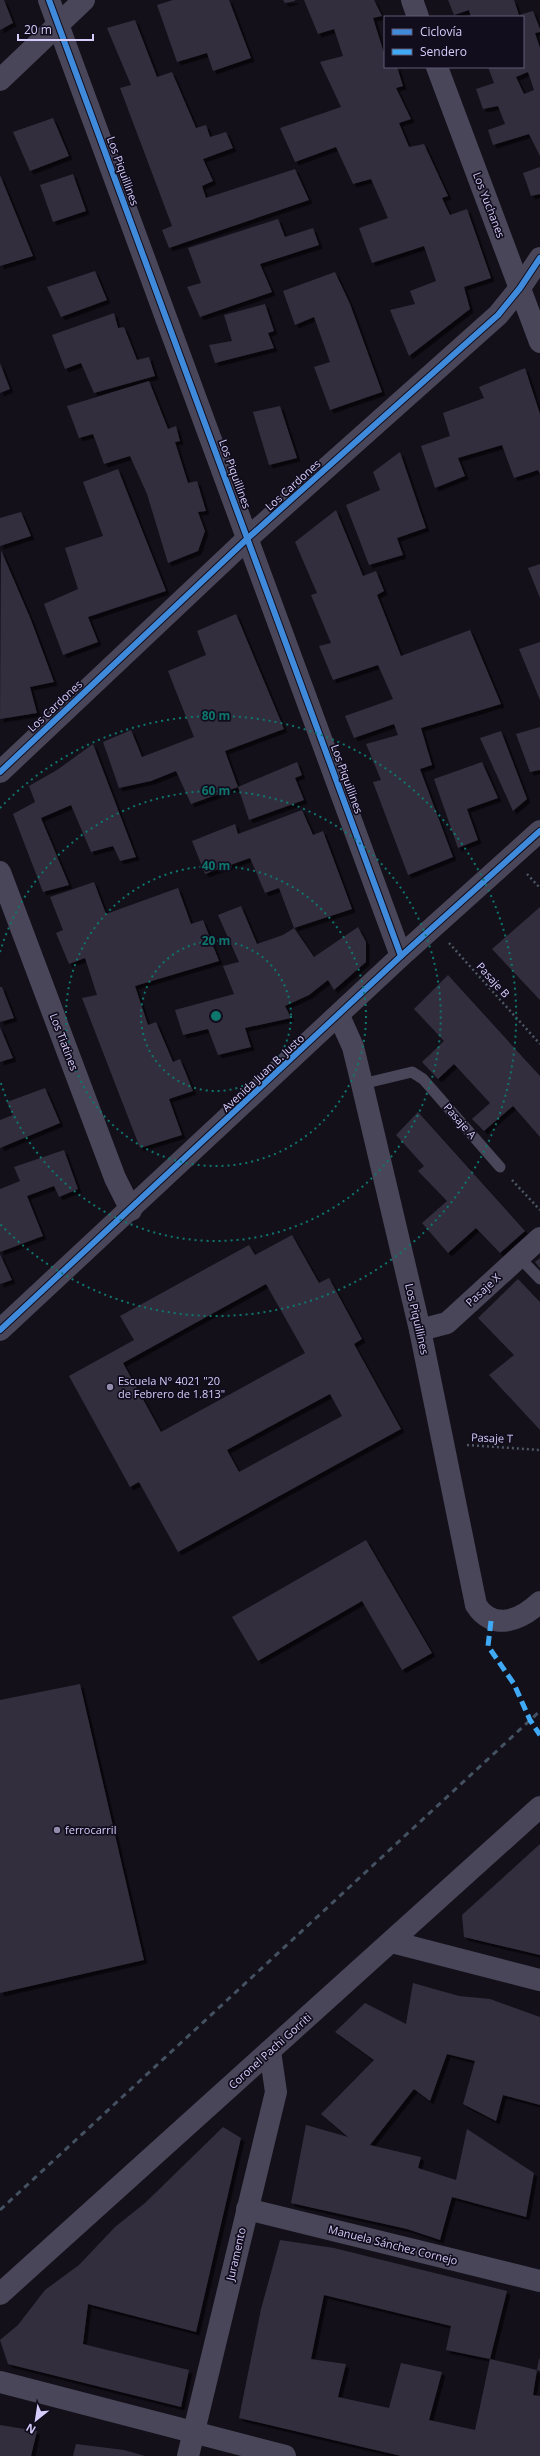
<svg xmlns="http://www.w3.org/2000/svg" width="540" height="2456" font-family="'Open Sans',sans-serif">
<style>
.building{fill:#312e3c;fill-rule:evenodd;filter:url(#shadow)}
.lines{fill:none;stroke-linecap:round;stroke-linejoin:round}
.path{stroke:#4d5765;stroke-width:2.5;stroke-dasharray:2 3;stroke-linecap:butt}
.service{stroke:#494659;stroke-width:11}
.minor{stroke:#494659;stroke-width:22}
.tertiary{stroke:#494659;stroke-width:22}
.rail{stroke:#435161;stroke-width:3;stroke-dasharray:6 5;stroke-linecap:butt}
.quiet{stroke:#3fa9f5;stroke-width:5;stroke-dasharray:10 5;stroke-linecap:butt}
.cycleway-casing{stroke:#110d1d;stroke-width:8}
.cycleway{stroke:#408adc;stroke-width:6}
.ring{fill:none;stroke:#0f766e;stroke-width:2;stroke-dasharray:2 4}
.poi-dot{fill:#928bac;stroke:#110d1d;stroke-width:1.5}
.labels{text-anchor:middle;stroke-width:3.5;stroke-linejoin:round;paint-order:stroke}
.street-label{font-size:11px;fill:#d7cdfb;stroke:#110d1d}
.poi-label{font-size:11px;fill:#d7cdfb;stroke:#110d1d;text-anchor:start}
.centre{fill:#0f766e;stroke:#110d1d;stroke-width:2}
.ring-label{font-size:12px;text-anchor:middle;font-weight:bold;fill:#0f766e;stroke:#110d1d;stroke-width:3.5;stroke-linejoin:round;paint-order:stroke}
</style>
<defs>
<filter id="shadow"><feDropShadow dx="3.5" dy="3.5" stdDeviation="0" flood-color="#0009"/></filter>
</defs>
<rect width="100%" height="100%" fill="#13101a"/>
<!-- building -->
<g class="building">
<path d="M0 0H4L13 23 0 30Z"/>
<path d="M173 0H229L251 58 213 71 207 53 177 62 157 5Z"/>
<path d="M283 0H295V1L285 3Z"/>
<path d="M304 0H374L382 16 373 18 385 56V67H397L403 86 396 88 411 119 399 123 409 147 424 144 448 196 442 198 450 215 467 209 491 278 464 287 470 309 409 356 390 310 415 304 410 291 436 281 424 246 372 263 359 228 388 218 371 179 353 184 336 147 295 162 280 128 341 107 320 62 343 56 334 29 318 34Z"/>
<path d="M448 0H514L519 15 533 11 540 29V32L535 33 540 48V156L529 134 493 145 488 130 505 124 498 106 483 109 476 89 494 83 488 67H523V17H471L469 10 454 15ZM528 72 534 90 524 94 516 77Z"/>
<path d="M135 20 157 77 172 72 196 128 206 125 210 137 226 132 233 148 203 159 213 181 202 186 206 198 295 169 309 200 169 248 162 230 172 226 120 88 131 85 107 28Z"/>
<path d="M53 118 69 156 30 171 13 132Z"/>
<path d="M540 167V194L531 196 523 173Z"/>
<path d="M73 174 86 211 53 222 40 185Z"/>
<path d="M0 175 33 256 0 266Z"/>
<path d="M278 219 285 237 313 228 319 245 260 264 272 292 200 317 187 287 201 283 188 248Z"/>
<path d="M95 271 107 300 61 317 47 287Z"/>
<path d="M335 272 350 304 382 392 330 410 314 367 330 362 314 317 295 325 283 291Z"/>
<path d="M265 304 274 331 268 333 274 348 215 363 209 345 232 341 224 315Z"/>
<path d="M114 313 118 328 124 327 137 360 149 357 155 376 94 393 81 363 65 369 52 335Z"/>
<path d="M0 363 10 389 0 393Z"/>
<path d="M525 368 540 414V474L538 470 514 478 502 445 458 458 465 476 435 488 421 446 450 436 443 413 484 398 479 387Z"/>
<path d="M149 381 168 429 176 426 180 441 175 442 188 483 197 481 206 511 198 512 205 531 198 551 168 563 147 494 130 456 104 464 93 434 79 438 67 406Z"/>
<path d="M280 406 297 458 269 465 253 412Z"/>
<path d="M400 452 426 528 397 538 403 555 369 565 346 505 380 490 373 472Z"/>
<path d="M118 469 166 591 88 617 98 642 63 655 44 604 78 589 65 548 103 536 83 482Z"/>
<path d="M336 510 363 576 376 571 384 591 377 595 401 656 470 630 501 704 421 728 432 765 420 769 453 857 408 875 373 782 381 780 366 744 398 735 394 724 354 738 345 716 393 699 378 665 333 680 319 646 331 643 311 595 317 593 295 542Z"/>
<path d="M21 512 31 536 0 546V518Z"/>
<path d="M1 550 31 620 54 682 30 687 37 713 0 719Z"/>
<path d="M540 564V598L528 568Z"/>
<path d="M236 614 284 729 225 751 238 787 297 762 302 775 295 778 304 800 249 820 238 787 191 804 176 771 151 781 119 788 103 742 131 730 142 757 194 737 168 671 206 655 197 631Z"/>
<path d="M540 642V700L519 649Z"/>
<path d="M540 727V770L530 772 516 734Z"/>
<path d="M501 731 527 799 513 811 480 738Z"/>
<path d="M93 744 136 857 120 861 113 846 91 852 71 805 41 818 69 885 43 892 13 814 35 802 29 786 57 770Z"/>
<path d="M482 762 498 798 467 809 478 840 458 848 434 779Z"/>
<path d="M302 810 313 835 323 831 352 909 294 928 279 888 265 893 250 858 205 874 192 841 235 824 238 834Z"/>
<path d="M94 882 106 914 178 888 191 924 203 920 219 961 135 986 148 1025 156 1022 173 1062 180 1059 193 1091 169 1099 182 1135 140 1148 82 998 97 995 85 958 69 964 56 933 63 930 50 897Z"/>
<path d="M241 906 257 944 283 935 294 928 314 957 358 927 366 942V962L334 990 328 980 309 995 285 1006 291 1018 245 1028 251 1047 218 1055 208 1029 183 1035 175 1010 234 994 223 966 239 962 218 915Z"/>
<path d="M540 907V1000L492 949Z"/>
<path d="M448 975 540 1076V1137L513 1106 484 1131 472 1119 490 1103 454 1064 438 1079 422 1062 444 1041 414 1009Z"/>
<path d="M0 987H2L14 1018 0 1022Z"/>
<path d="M0 1027 13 1058 0 1062Z"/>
<path d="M45 1088 60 1123 0 1148V1120L13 1115 7 1102Z"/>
<path d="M418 1112 525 1231 500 1253 476 1228 448 1253 422 1223 447 1201 418 1171 424 1166 396 1135Z"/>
<path d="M64 1150 78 1189 59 1197 54 1186 27 1196 43 1236 0 1252V1189L20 1181 14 1167Z"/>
<path d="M292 1235 319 1283 329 1278 362 1339 354 1344 401 1429 178 1552 139 1482 130 1487 69 1376 134 1340 120 1316 249 1245 255 1255ZM266 1284 305 1353 161 1432 123 1363ZM330 1394 342 1416 239 1472 227 1450Z"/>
<path d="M0 1254 12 1280 0 1284Z"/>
<path d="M540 1258V1268L535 1262Z"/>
<path d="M518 1279 540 1302V1430L489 1375 514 1355 478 1318Z"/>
<path d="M366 1540 432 1653 402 1670 362 1601 258 1661 232 1617Z"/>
<path d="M80 1684 144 1960 0 1993V1700Z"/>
<path d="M540 1844V1955L464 1937 462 1915Z"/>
<path d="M413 1983 459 1996 490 1999 540 2017V2105L503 2095 496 2121 463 2104 475 2061 447 2054 430 2101 414 2089 370 2145 421 2157 418 2168 456 2180 467 2129 534 2173 526 2217 452 2197 440 2240 407 2229 291 2203 306 2125 348 2137 321 2114 374 2060 335 2032 365 2003 406 2024Z"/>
<path d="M223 2127 241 2138 196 2332 88 2304 83 2344 189 2370 181 2407 8 2364 0 2340 18 2325 45 2290 79 2265 115 2227 145 2203Z"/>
<path d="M280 2240 334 2248 507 2291 490 2359 446 2350 451 2326 324 2295 311 2359 346 2364 338 2397 389 2408 401 2363 442 2372 429 2420 475 2430 490 2359 537 2370 533 2395 540 2396V2456H401L239 2418 261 2309Z"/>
<path d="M539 2359H540V2371L537 2370Z"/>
<path d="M0 2425 37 2431 31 2456H0Z"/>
<path d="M76 2444 124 2450 145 2456H73Z"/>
</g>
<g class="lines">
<!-- path -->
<g class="path">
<path d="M527 874 540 888"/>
<path d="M449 943 540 1044"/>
<path d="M512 1180 540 1210"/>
<path d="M467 1445 540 1450"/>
</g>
<!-- service -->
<g class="service">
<path d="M362 1084 412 1072 423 1079 500 1167"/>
<path d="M519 1257 540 1279"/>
</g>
<!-- minor -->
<g class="minor">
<path d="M49 0 401 956"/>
<path d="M412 0 418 17"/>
<path d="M437 67 540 342"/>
<path d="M0 80 84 0"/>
<path d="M0 772 248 538 498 315 520 288 540 258"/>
<path d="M0 872 115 1178 131 1210"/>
<path d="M339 1016 353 1047 362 1084 420 1330 476 1605C493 1632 521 1620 540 1602"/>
<path d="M420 1330 447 1323 540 1238"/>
<path d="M392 1942 540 1980"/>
<path d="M247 2209 540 2281"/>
<path d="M0 2294 540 1807"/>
<path d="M0 2382 285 2456"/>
<path d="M188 2456 276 2092 270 2051"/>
</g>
<!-- tertiary -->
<path class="tertiary" d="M0 1330 401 956 540 831"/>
<!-- rail -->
<path class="rail" d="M0 2210 540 1711"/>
<!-- quiet -->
<path class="quiet" d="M491 1621 488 1646 514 1684 530 1720 540 1735"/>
<defs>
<g id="cycleway">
<path d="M49 0 401 956"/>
<path d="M0 772 248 538 498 315 520 288 540 258"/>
<path d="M0 1330 401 956 540 831"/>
</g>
</defs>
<!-- cycleway casing -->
<use href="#cycleway" class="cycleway-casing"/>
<!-- cycleway -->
<use href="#cycleway" class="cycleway"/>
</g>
<!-- distance rings -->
<g class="ring">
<circle cx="216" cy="1016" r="75"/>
<circle cx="216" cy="1016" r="150"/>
<path d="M0 952A225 225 0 1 1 0 1080"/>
<path d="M0 808A300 300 0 1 1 0 1224"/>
</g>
<!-- markers -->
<g class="poi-dot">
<circle cx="110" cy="1387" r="4"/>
<circle cx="57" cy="1830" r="4"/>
</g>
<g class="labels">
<!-- street labels -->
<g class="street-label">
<text transform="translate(123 171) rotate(70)" y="4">Los Piquillines</text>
<text transform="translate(489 205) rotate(69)" y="4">Los Yuchanes</text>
<text transform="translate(235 474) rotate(70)" y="4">Los Piquillines</text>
<text transform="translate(293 485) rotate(-42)" y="4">Los Cardones</text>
<text transform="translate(55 706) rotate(-43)" y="4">Los Cardones</text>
<text transform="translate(347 779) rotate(70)" y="4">Los Piquillines</text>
<text transform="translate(493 980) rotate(48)" y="4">Pasaje B</text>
<text transform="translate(64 1042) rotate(69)" y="4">Los Tiatines</text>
<text transform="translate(263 1073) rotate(-43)" y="4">Avenida Juan B. Justo</text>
<text transform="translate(460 1121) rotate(49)" y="4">Pasaje A</text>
<text transform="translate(483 1290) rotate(-43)" y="4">Pasaje X</text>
<text transform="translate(417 1319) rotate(77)" y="4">Los Piquillines</text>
<text transform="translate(492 1438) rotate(2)" y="4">Pasaje T</text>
<text transform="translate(270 2051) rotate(-42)" y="4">Coronel Pachi Gorriti</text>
<text transform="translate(393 2245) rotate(14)" y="4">Manuela Sánchez Cornejo</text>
<text transform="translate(236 2254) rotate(-77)" y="4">Juramento</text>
</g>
<!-- poi labels -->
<g class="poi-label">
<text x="118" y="1385">Escuela N° 4021 "20<tspan x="118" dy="13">de Febrero de 1.813"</tspan></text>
<text x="65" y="1834">ferrocarril</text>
</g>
</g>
<circle cx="216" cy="1016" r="6" class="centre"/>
<g class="ring-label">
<text x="216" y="720">80 m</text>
<text x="216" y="795">60 m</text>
<text x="216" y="870">40 m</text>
<text x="216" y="945">20 m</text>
</g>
<!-- legend -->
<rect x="384" y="16" width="140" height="52" fill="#110d1d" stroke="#605a76"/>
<rect x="392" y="29" width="20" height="6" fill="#408adc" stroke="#605a76"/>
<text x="420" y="36" font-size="12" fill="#d7cdfb">Ciclovía</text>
<rect x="392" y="49" width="20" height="6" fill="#3fa9f5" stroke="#605a76"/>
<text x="420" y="56" font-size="12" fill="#d7cdfb">Sendero</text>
<!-- north arrow -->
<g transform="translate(36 2420) rotate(210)" stroke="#110d1d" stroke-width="3" paint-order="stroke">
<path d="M0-3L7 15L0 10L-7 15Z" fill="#d7cdfb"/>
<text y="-6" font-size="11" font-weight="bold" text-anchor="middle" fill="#d7cdfb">N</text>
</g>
<!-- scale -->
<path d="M18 34v6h75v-6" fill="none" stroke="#d7cdfb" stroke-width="2"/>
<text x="24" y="34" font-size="12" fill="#d7cdfb" stroke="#110d1d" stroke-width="3" paint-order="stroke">20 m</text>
</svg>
